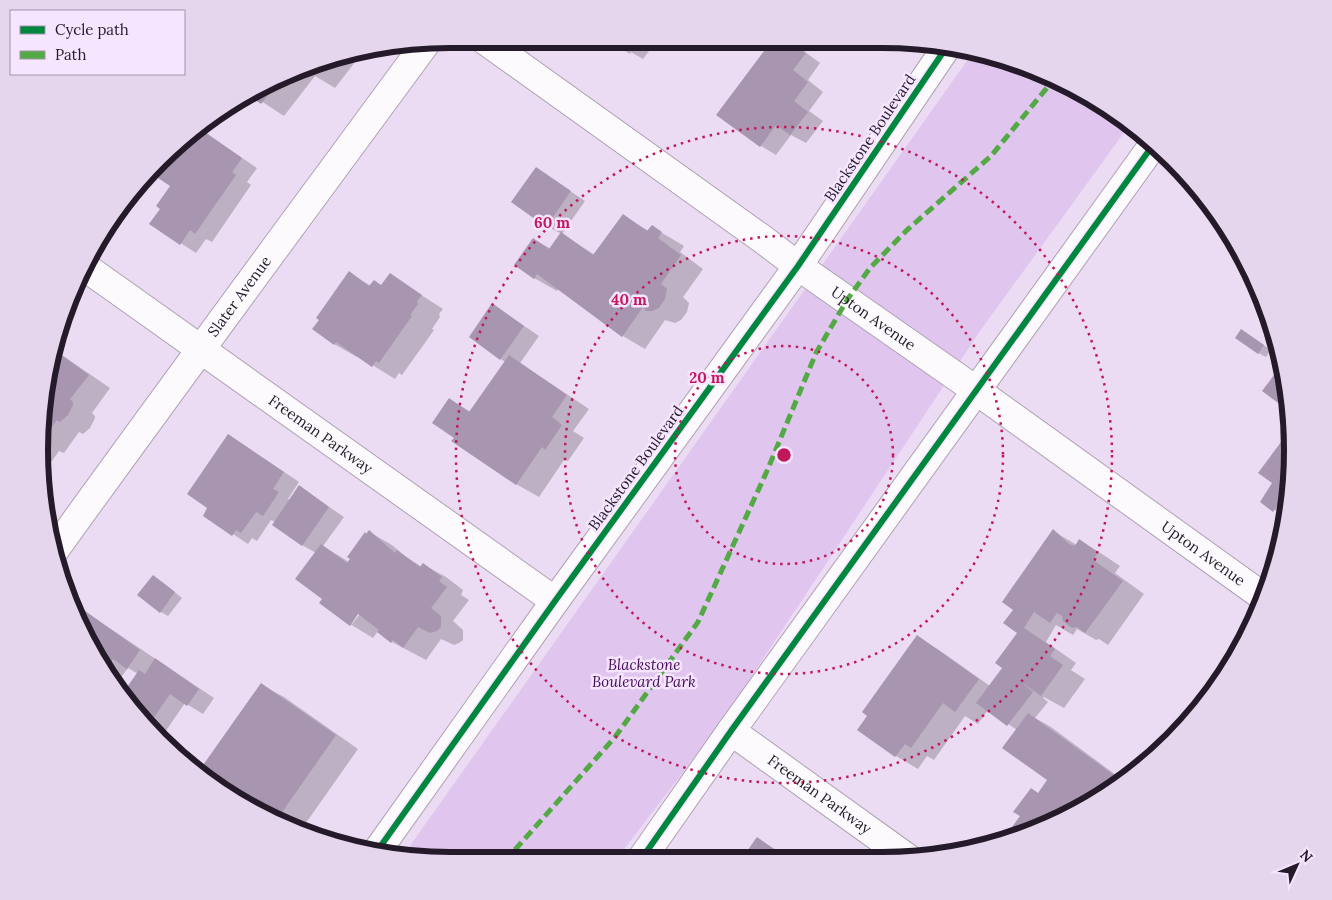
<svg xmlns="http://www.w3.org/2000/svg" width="1332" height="900" font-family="Lora,serif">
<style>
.green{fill:#e0c5ee}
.shadow{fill:#0003}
.building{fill:#a896b0}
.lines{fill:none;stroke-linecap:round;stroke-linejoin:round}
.minor-casing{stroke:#aea2b3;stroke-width:30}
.major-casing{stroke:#aea2b3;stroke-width:30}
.minor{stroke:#fcfafd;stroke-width:28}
.major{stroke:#fcfafd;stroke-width:28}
.quiet{stroke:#53a944;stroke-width:5;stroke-dasharray:10 5;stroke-linecap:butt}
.cycleway-casing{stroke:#f6e5fe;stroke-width:9}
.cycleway{stroke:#00873e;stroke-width:6}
.ring{fill:none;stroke:#c2185b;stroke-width:2.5;stroke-dasharray:2.5 5}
.labels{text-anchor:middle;stroke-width:5;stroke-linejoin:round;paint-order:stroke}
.street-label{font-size:15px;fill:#241a29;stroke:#f6e5fe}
.park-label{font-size:15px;font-style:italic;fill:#440959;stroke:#f6e5fe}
.rim{fill:none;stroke:#241a29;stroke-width:6}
.centre{fill:#c2185b;stroke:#f6e5fe;stroke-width:2.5}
.ring-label{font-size:15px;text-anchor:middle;font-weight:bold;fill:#c2185b;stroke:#f6e5fe;stroke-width:5;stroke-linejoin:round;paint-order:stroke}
</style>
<rect width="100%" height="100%" fill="#ecdcf3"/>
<!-- green -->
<path class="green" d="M974 51 1064 81 1128 127 980 331 720 724 615 861H450L402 857Z"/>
<!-- shadow -->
<g class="shadow">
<path d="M605 39H658L643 59 631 52 630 54Z"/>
<path d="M775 39H787L820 63 808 80 823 92 809 111 823 121 806 143 791 135 776 155 761 146 718 115Z"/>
<path d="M362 53 335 88 315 76 284 116 250 94 318 60Z"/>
<path d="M217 141 257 168 247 182 251 185 212 242 206 239 196 253 151 224 162 209 171 186 193 145Z"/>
<path d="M536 168 585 201 562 234 595 255 623 216 649 231 652 227 674 240 684 246 680 252 703 269 683 297 689 303 687 312 681 320 675 323 665 320 645 349 623 336 558 288 557 291 534 278 533 239 551 249 562 234 546 226Z"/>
<path d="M349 273 371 286H382L390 275 443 309 439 314 440 317 432 329 434 330 402 375 399 373 395 379 358 356 357 357 334 344Z"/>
<path d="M493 305 539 336 520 363 589 409 573 431 584 438 568 461 564 460 539 497 516 484 455 437 449 399 471 412 505 362 471 337Z"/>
<path d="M1249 335 1271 350 1266 357 1258 353Z"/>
<path d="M56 351 110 388 92 413 95 416V418L90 428 83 434 79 432 64 453 59 451 52 461 42 455 40 423Z"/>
<path d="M1284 364 1285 369 1289 410 1264 391Z"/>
<path d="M229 435 299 482 288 499 290 500 300 487 344 517 323 546 349 562 369 532 392 545 406 557 422 567 424 565 446 577 463 590 461 595 469 600 453 621 463 630V640L459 643 454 645 441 639 426 660 392 642 378 631 373 638 350 624H352L363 610 324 599 316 553 302 545 275 522 271 520 257 541 252 538 248 544 204 515 209 508Z"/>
<path d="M1292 440 1293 450 1287 518 1262 502 1274 482 1288 447Z"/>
<path d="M1053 531 1077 545 1080 541 1102 554 1120 566 1115 573 1144 594 1108 645 1099 639 1096 640 1077 629 1073 635 1056 625 1046 642 1076 663 1071 670 1085 679 1064 708 1044 697 1043 698 1048 702 1035 718 1051 727 1124 781 1111 792 1040 830 1004 841 1048 780 1017 730 988 710 978 724 965 716 934 760 927 756 918 769 896 756 859 729 917 637 939 650 990 686 1002 670 1019 633 1014 610Z"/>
<path d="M161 581 182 598 168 616 161 612Z"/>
<path d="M75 605 214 698 203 714 185 703 163 735 148 726 124 694 138 674 128 668 116 684 94 655Z"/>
<path d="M261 685 284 697 358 749 301 830 277 820Z"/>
<path d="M757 839 780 852 793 861H742Z"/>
</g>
<!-- building -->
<g class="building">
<path d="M603 39H636L627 51 616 43 613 46Z"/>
<path d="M773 39H787L806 53 793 70 808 82 794 101 808 112 790 135 776 125 760 147 716 115Z"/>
<path d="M325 59 312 76 302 68 318 60Z"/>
<path d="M281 79 261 104 249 95 252 93Z"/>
<path d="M202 130 242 158 232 172 236 175 195 234 190 230 180 245 149 224 160 209 156 206 170 186 158 178 179 147 187 140 192 144Z"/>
<path d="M536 167 571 191 546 227 511 202Z"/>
<path d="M623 214 647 231 652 225 662 232 658 238 681 255 661 284 667 289 665 299 659 308 652 311H646L643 307 622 337 537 274 534 279 514 265 533 238 549 249 561 232 593 255Z"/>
<path d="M349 271 369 286 374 280 381 285 390 273 422 295 417 301 418 304 410 315 412 316 379 363 376 361 372 367 336 342 334 345 312 329 319 320 316 318Z"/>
<path d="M492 303 524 326 500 360 469 337Z"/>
<path d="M1241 329 1264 345 1258 354 1235 338Z"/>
<path d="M56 351 89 375 70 399 73 402V405L68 415 60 422 57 420 41 441 40 423Z"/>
<path d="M509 355 567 395 552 417 562 425 545 450 542 447 516 485 451 441 454 438 432 423 449 398 469 412Z"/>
<path d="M1283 363 1285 369 1289 411 1262 391Z"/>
<path d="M228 434 284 472 273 489 279 492 263 516 256 512 241 533 236 530 232 536 203 516 207 508 187 494Z"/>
<path d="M1292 439 1293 450 1287 513 1277 506 1273 512 1260 502 1272 483 1258 473 1281 442 1287 446Z"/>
<path d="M299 485 329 507 302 546 272 525Z"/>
<path d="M1053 529 1069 544 1075 546 1079 539 1098 552 1093 560 1123 581 1085 633 1077 627 1072 628 1063 621 1062 616 1057 613 1050 623 1034 612 1024 628 1055 649 1050 656 1063 665 1041 696 1020 681 1033 692 1007 726 976 703 1002 668 995 663 1017 633 1003 623 1013 610 1002 602Z"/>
<path d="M369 530 395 553 397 550 420 567 423 563 442 577 439 581 447 587 431 608 441 616V627L437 631 430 633 418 627 403 648 393 640 391 643 377 632 379 630 358 614 350 626 319 603 322 599 295 579 321 544 347 563 350 559 347 557 365 532 366 534Z"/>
<path d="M153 575 175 592 160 613 137 595Z"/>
<path d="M74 603 140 650 127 669 113 659 105 670 94 655Z"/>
<path d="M917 635 979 679 955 712 943 703 911 748 905 744 895 757 857 730 867 716 862 712Z"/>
<path d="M155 658 199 689 187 706 170 694 148 726 123 693 139 670 145 674Z"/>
<path d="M261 683 336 735 276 821 201 768Z"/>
<path d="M1028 713 1121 780 1111 792 1040 830 1002 841 1020 816 1013 812 1031 788 1038 793 1047 780 1002 748Z"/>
<path d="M757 837 791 861H740Z"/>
</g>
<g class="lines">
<defs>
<g id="minor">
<path id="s1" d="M483 39 761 238 798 266 977 391 1265 598"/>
<path id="s2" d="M85 267 555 601"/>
<path id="s3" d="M54 551C177 380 302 212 426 43"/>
<path id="s4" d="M731 731 909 859"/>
</g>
<g id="major">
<path d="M375 854 555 601 798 266 948 45"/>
<path d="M640 861 731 731 1153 145"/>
</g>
</defs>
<!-- minor casing -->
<use href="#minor" class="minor-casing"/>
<!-- major casing -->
<use href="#major" class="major-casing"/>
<!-- minor -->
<use href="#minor" class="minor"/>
<!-- major -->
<use href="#major" class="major"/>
<!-- quiet -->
<path class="quiet" d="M505 861 615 737 698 622 767 471 816 353 847 300 870 268 907 230 991 156 1055 78"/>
<defs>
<g id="cycleway">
<path d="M375 854 555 601 798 266 948 45"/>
<path d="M640 861 731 731 1153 145"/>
</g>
</defs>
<!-- cycleway casing -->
<use href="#cycleway" class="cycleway-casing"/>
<!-- cycleway -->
<use href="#cycleway" class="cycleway"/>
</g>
<!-- distance rings -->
<g class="ring">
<circle cx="784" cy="455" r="109"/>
<circle cx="784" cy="455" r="219"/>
<circle cx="784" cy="455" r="328"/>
</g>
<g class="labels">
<!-- street labels -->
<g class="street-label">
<text transform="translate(870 138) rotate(-56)" y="5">Blackstone Boulevard</text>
<text dy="5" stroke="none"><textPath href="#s3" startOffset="315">Slater Avenue</textPath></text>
<text dy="5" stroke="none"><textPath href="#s1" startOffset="480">Upton Avenue</textPath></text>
<text dy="5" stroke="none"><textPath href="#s2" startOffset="289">Freeman Parkway</textPath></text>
<text transform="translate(636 468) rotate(-54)" y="5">Blackstone Boulevard</text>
<text dy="5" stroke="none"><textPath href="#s1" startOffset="885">Upton Avenue</textPath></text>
<text dy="5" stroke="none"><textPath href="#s4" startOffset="109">Freeman Parkway</textPath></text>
</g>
<!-- park labels -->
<g class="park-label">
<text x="644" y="670">Blackstone<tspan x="644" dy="17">Boulevard Park</tspan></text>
</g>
</g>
<!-- crop -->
<path d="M0 0H1332V900H0ZM450 48H882A402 402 0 0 1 1284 450V450A402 402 0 0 1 882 852H450A402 402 0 0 1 48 450V450A402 402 0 0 1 450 48Z" fill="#e5d5ed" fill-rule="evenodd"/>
<path class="rim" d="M450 48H882A402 402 0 0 1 1284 450V450A402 402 0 0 1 882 852H450A402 402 0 0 1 48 450V450A402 402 0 0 1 450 48Z"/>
<circle cx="784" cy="455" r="8" class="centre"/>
<g class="ring-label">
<text x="552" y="228">60 m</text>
<text x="629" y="305">40 m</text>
<text x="707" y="383">20 m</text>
</g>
<!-- legend -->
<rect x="10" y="10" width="175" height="65" fill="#f6e5fe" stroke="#a294a9"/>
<rect x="20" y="26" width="25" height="8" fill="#00873e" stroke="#a294a9"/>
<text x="55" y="35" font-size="15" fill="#241a29">Cycle path</text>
<rect x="20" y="51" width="25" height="8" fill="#53a944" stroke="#a294a9"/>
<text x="55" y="60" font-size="15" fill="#241a29">Path</text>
<!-- north arrow -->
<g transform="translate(1297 865) rotate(46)" stroke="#f6e5fe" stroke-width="4" paint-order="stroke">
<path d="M0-4L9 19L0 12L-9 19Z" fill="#241a29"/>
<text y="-8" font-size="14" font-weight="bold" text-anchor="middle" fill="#241a29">N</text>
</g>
</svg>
